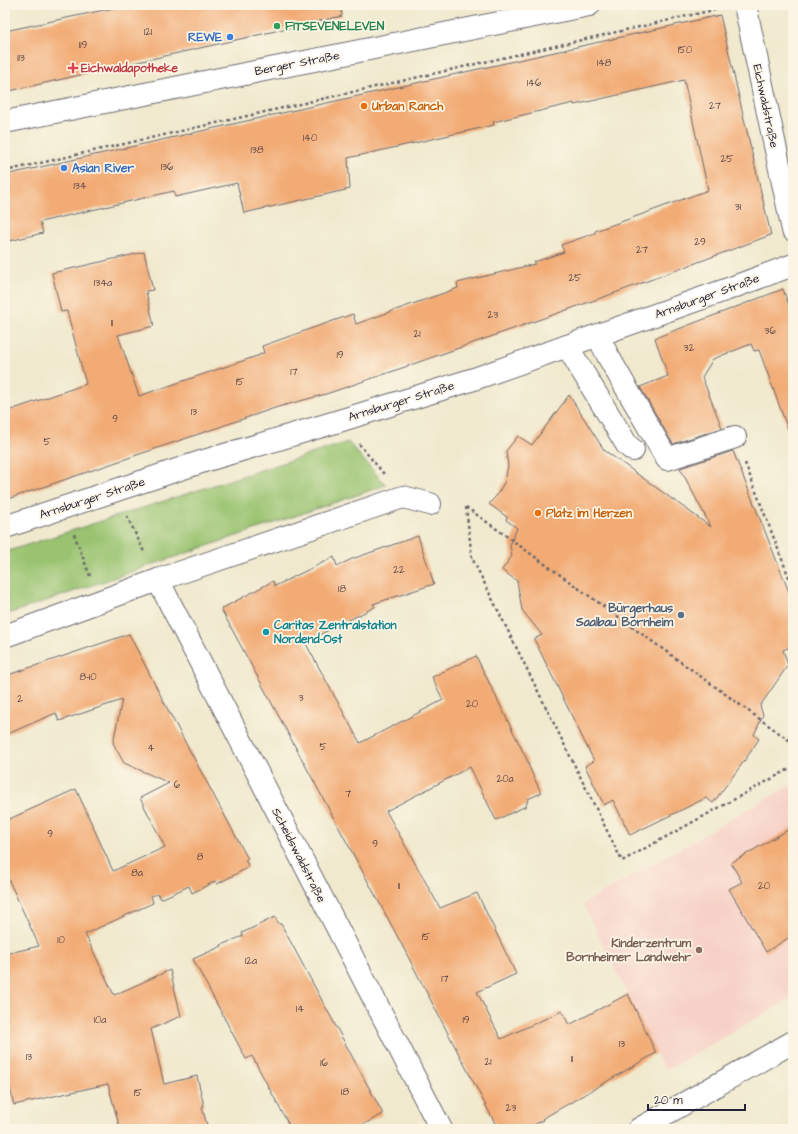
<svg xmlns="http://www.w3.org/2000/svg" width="798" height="1134" font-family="'Architects Daughter',sans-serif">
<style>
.built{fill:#f7d1c7}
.green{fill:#99c36f;stroke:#5e7255}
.building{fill:#f2ab74}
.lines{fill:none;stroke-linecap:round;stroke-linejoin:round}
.minor-casing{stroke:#6a686e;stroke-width:24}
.path{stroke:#6a686e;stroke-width:2.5;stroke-dasharray:3 3;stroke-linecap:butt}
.minor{stroke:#fff;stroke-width:22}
.leisure-dot{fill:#2e9e5b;stroke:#fcf5e5;stroke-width:1.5}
.shop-dot{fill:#3f7fe0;stroke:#fcf5e5;stroke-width:1.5}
.health-dot{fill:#e0444e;stroke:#fcf5e5;stroke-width:1.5}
.food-dot{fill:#e8710a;stroke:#fcf5e5;stroke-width:1.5}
.service-dot{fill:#5c6f8a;stroke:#fcf5e5;stroke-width:1.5}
.culture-dot{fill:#0f9aa8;stroke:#fcf5e5;stroke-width:1.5}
.education-dot{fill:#8d6e63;stroke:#fcf5e5;stroke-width:1.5}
.labels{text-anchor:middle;stroke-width:3.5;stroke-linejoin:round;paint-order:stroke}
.number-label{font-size:10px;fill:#564449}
.leisure-label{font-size:12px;font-weight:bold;fill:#27864d;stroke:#fcf5e5;text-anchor:start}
.shop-label{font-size:12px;font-weight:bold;fill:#366cbe;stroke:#fcf5e5;text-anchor:end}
.street-label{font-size:12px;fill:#22223b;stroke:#fcf5e5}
.health-label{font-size:12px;font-weight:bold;fill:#be3a42;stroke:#fcf5e5;text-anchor:start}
.food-label{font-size:12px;font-weight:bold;fill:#c56008;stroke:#fcf5e5;text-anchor:start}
.service-label{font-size:12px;font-weight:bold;fill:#4e5e75;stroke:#fcf5e5;text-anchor:end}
.culture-label{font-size:12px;font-weight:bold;fill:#0d838f;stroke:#fcf5e5;text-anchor:start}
.education-label{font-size:12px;font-weight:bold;fill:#785e54;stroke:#fcf5e5;text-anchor:end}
</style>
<rect width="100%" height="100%" fill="#fcf5e5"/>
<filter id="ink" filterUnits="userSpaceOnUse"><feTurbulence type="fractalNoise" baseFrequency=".025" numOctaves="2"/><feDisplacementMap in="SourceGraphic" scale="8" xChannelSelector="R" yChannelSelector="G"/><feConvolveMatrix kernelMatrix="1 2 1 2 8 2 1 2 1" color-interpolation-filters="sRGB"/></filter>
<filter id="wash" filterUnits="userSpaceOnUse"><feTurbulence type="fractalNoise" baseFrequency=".012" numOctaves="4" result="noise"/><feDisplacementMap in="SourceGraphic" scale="16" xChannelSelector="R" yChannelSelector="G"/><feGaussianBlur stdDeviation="0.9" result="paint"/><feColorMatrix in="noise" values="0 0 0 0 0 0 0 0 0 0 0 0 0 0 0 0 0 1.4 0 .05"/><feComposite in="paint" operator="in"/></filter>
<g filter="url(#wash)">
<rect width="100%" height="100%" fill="#f0e9ce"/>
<!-- built -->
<path class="built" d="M788 786 793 790V997L665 1071 583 904Z"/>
<!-- green -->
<path class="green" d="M348 442 386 485 5 615V552Z"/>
<g id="blocks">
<!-- building -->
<g class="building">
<path d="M128 5H341L342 16 5 92V31Z"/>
<path d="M720 15 771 235 615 293 382 375 326 394 278 407 5 500V412L86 384 67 311 61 312 52 273 144 252 153 290 146 291 154 326 118 335 139 396 260 355V354L264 353 262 346 307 330 353 314 356 324 458 288 457 283 535 264 534 262 564 252 561 245 595 233V231L643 214 708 190 684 80 574 105V103L493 122 494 125 348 158 350 189 244 213 237 183 175 197 174 191 40 222 43 233 5 242V175Z"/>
<path d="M783 289 793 317V434L790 435 759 350 754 351 751 344 713 359 702 377 722 428 673 444 640 387 668 376 655 338Z"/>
<path d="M569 395 604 450 711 527 680 468 733 451 793 602V646L783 650 788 665 760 706 763 715 754 735 759 739 745 760 713 803 706 798 630 835 613 800 604 805 585 766 594 761 534 639 542 635 522 610 517 581 502 570 512 556 510 545 517 528 506 520 507 517 489 504 497 495 505 481 508 466 506 451 518 436 532 445Z"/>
<path d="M418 536 434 584 373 604 375 607 305 642 360 743 443 700 432 677 476 656 529 764H528L541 793 528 799 526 806 496 820 470 767 386 811 440 908 477 893 516 974 477 992 501 1039 562 1011 569 1025 628 994 656 1053 542 1119 543 1120 526 1129H498L393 928 221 609 273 581 275 586 334 557 337 566 352 559Z"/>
<path d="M129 634 168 710 248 859 245 860 249 867 217 884 216 881 192 893 189 886 161 899 158 894 151 896 153 903 85 934 114 995 170 970 181 1016 151 1029 164 1084 197 1076 204 1106 202 1107 208 1129H120L108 1084 14 1105 5 1067V954L39 946 5 872V821L76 789 113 871 165 847 140 798 169 783 124 763 113 743 122 700 59 721 56 713 5 735V676Z"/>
<path d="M793 827V935L766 952 729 889 742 882 731 863Z"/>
<path d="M275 917 279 924H281L383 1114 355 1129H291L252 1056 246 1059 193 959 222 946 221 945 243 936 242 933Z"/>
</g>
</g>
</g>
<g filter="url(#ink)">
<use href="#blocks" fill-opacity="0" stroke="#6a686e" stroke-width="1"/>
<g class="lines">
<defs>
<g id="minor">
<path d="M745 5 793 230"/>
<path d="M5 122 589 5"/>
<path d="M598 336 608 356 667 459 735 437"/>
<path d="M567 346 627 445 633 450"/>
<path d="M5 527 204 461 339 421 474 379 728 289 793 265"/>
<path d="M158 580 441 1129"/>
<path d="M5 636 158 580 403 497 430 504"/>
<path d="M639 1129 793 1042"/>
</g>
</defs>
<!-- minor casing -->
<use href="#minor" class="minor-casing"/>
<!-- path -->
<g class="path">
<path d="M5 171 718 9"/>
<path d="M359 444 384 474"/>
<path d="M745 463 793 588"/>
<path d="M466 507 472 558 622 861 793 767"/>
<path d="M466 507 793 743"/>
<path d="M127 516 145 554"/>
<path d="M74 534 90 576"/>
<path d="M793 691V692"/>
</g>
<!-- minor -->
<use href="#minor" class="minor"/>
</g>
</g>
<!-- markers -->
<circle class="leisure-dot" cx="277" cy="26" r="4"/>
<g class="shop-dot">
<circle cx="230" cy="37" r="4"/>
<circle cx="64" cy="168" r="4"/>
</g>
<path class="health-dot" d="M71 62h4v4h4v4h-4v4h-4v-4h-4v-4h4z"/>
<g class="food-dot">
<circle cx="364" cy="106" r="4"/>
<circle cx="538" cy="513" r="4"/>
</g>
<circle class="service-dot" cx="681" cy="615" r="4"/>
<circle class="culture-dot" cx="266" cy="632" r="4"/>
<circle class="education-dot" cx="699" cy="950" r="4"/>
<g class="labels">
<!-- number labels -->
<g class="number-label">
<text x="148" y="35">121</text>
<text x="83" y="48">119</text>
<text x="685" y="53">150</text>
<text x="21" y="61">113</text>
<text x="604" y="66">148</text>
<text x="534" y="86">146</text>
<text x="715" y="109">27</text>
<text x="310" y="141">140</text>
<text x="257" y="153">138</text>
<text x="727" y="162">25</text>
<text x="167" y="170">136</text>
<text x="80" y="189">134</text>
<text x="738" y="210">31</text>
<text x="700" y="245">29</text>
<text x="642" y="253">27</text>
<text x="575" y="281">25</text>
<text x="103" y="286">134a</text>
<text x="493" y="318">23</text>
<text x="112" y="326">11</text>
<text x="770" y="334">36</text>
<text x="417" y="337">21</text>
<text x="689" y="351">32</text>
<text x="340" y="358">19</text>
<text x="294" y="375">17</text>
<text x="240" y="385">15</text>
<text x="194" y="415">13</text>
<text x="115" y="422">9</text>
<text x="47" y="445">5</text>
<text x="399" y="573">22</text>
<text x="342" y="592">18</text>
<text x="88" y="680">8-10</text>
<text x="301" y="701">3</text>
<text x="20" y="702">2</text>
<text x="472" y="707">20</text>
<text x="323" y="750">5</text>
<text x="151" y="751">4</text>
<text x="505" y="782">20a</text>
<text x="177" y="788">6</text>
<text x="348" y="797">7</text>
<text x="50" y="837">9</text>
<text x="375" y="847">9</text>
<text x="200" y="860">8</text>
<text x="137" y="876">8a</text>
<text x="399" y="889">11</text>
<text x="764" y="889">20</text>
<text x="426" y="940">15</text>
<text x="61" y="943">10</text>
<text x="251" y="964">12a</text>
<text x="445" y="982">17</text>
<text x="300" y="1012">14</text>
<text x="100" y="1023">10a</text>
<text x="466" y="1023">19</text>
<text x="622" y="1047">13</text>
<text x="29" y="1060">13</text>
<text x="572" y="1062">11</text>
<text x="488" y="1065">21</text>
<text x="324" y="1066">16</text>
<text x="345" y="1095">18</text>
<text x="138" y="1096">15</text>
<text x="511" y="1111">23</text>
</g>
<!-- leisure labels -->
<g class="leisure-label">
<text x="285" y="30">FITSEVENELEVEN</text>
</g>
<!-- shop labels -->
<g class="shop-label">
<text x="222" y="41">REWE</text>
<text x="72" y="172" text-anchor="start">Asian River</text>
</g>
<!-- street labels -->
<g class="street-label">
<text transform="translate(297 63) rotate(-11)" y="4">Berger Straße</text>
<text transform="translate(766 106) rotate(78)" y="4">Eichwaldstraße</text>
<text transform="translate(707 296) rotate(-20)" y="4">Arnsburger Straße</text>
<text transform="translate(401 401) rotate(-17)" y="4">Arnsburger Straße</text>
<text transform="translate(92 498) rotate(-18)" y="4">Arnsburger Straße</text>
<text transform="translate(299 855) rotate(63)" y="4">Scheidswaldstraße</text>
</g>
<!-- health labels -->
<g class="health-label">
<text x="81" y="72">Eichwaldapotheke</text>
</g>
<!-- food labels -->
<g class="food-label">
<text x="372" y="110">Urban Ranch</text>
<text x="546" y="517">Platz im Herzen</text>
</g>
<!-- service labels -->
<g class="service-label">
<text x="673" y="612">Bürgerhaus<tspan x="673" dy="14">Saalbau Bornheim</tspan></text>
</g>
<!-- culture labels -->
<g class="culture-label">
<text x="274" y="629">Caritas Zentralstation<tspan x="274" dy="14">Nordend-Ost</tspan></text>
</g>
<!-- education labels -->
<g class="education-label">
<text x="691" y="947">Kinderzentrum<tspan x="691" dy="14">Bornheimer Landwehr</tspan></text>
</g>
</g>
<!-- margin -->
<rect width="798" height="1134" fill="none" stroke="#fcf5e5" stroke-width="20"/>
<!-- scale -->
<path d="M648 1104v6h97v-6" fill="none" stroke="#22223b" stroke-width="2"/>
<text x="654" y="1104" font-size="12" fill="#22223b" stroke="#fcf5e5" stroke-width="3" paint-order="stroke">20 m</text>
</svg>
